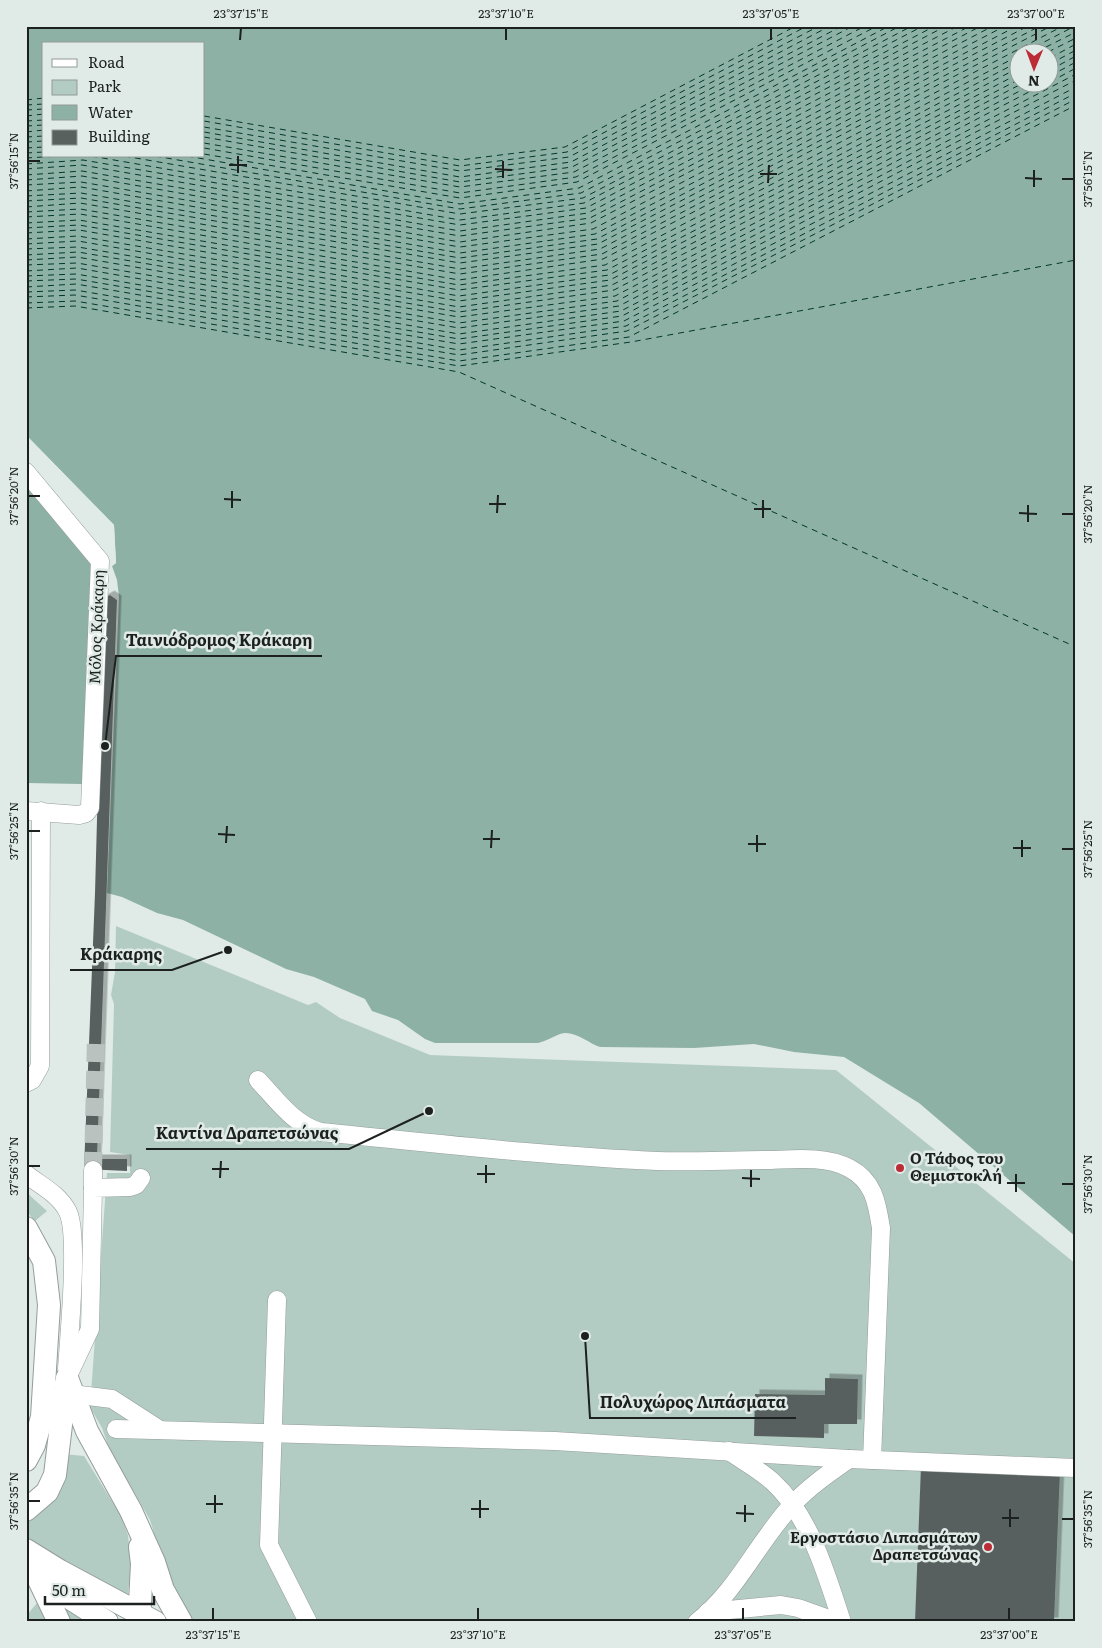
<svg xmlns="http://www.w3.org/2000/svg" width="1102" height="1648" font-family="Literata,serif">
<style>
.green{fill:#b3ccc3}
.water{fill:#8eb1a5;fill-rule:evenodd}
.pier{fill:#e0ebe7}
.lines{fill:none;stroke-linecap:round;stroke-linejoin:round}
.ferry{stroke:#00362a;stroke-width:1;stroke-dasharray:6 5;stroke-linecap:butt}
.building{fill:#58615e;filter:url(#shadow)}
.minor-tunnel{stroke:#b9c2bf;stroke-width:18;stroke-dasharray:18 9;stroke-linecap:butt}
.minor-casing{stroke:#949d9a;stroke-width:19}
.major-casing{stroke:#949d9a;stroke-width:24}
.minor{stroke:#fff;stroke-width:18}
.major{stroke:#fff;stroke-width:22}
.ticks{fill:none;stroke:#1c201e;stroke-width:2}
.poi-dot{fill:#bc2c37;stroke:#e0ebe7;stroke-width:2}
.labels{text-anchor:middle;stroke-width:5;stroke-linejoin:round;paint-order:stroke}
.street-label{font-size:15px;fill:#1c201e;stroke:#e0ebe7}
.poi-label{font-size:15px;font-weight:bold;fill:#1c201e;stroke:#e0ebe7;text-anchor:start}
.leader{fill:none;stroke:#1c201e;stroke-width:2}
.callout-dot{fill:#1c201e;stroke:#e0ebe7;stroke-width:2}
.callout-label{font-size:16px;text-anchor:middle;font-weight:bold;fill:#1c201e;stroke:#e0ebe7;stroke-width:5;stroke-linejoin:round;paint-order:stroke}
.neatline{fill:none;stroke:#1c201e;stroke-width:2}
.ticks-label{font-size:12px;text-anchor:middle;fill:#1c201e}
</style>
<defs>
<filter id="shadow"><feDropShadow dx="4.5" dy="-4.5" stdDeviation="0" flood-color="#0004"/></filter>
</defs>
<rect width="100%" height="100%" fill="#e0ebe7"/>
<!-- green -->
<g class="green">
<path d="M116 926 308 1005 316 1002 340 1018 430 1055 836 1070 1076 1264V1622H187L179 1613 150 1520 109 1448 102 1428 90 1407 107 1173H130V1155L110 1152 114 1004 111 995 115 972Z"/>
<path d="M26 1192 47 1211 35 1221 26 1211Z"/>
<path d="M63 1454 84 1456 121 1516 128 1535 131 1570 127 1599 26 1541V1518Z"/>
<path d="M37 1603 48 1622H26V1616Z"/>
<path d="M65 1607 89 1622H69Z"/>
</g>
<!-- water -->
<g class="water">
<path d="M26 26H1076V1237L919 1103 844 1057 794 1052 754 1044 694 1048 600 1047C588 1043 573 1029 560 1034 552 1037 546 1041 538 1043H435L425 1039 398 1020 372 1011 365 999 314 977 286 969 183 920 157 913 122 897 107 893 119 597 117 580 112 566 116 563 114 525 26 435ZM44 44H204V156H44ZM1020 52H1050V82H1020Z"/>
<path d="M26 483 91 561 82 784 26 783Z"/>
</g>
<!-- pier -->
<path class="pier" d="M26 435 114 525 116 563 112 566V526L26 439Z"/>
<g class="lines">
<!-- ferry -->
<g class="ferry">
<path d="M1025 52 1075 26"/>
<path d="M1036 52 1076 32"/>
<path d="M1048 52 1076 38"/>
<path d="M1050 58 1076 44"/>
<path d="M1050 64 1076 50"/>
<path d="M1050 70 1076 56"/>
<path d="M1050 76 1076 62"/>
<path d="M1050 82 1076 68"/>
<path d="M26 100 44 98"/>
<path d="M26 105 44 104"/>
<path d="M26 110 44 109"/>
<path d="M26 116 44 114"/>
<path d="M204 116 460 160 565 147 796 26"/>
<path d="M26 121 44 120"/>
<path d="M204 121 460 166 567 152 807 26"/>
<path d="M26 126 44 125"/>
<path d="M204 127 460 171 569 157 819 26"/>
<path d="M26 132 44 130"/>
<path d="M204 132 460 177 571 162 830 26"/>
<path d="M26 137 44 136"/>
<path d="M204 137 460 182 572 167 842 26"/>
<path d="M26 142 44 141"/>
<path d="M204 143 460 187 574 172 853 26"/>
<path d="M26 148 44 147"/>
<path d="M204 148 460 193 576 177 865 26"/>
<path d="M26 153 44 152"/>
<path d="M204 154 460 198 577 182 877 26"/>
<path d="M91 156 460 220 584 203 923 26"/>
<path d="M124 156 460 214 583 198 912 26"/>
<path d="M155 156 460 209 581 193 900 26"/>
<path d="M187 156 460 204 579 188 889 26"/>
<path d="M26 158 60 156"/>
<path d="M26 164 83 160 460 225 586 208 935 26"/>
<path d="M26 169 82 165 460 231 588 213 946 26"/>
<path d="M26 175 82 171 460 236 590 218 958 26"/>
<path d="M26 180 82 176 460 242 591 223 970 26"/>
<path d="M26 185 81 182 460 247 593 229 981 26"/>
<path d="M26 191 81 187 460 253 595 234 993 26"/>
<path d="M26 196 81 193 460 258 597 239 1005 26"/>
<path d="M26 201 81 198 460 263 598 244 1017 26"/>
<path d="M26 207 80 203 460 269 600 249 1028 26"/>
<path d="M26 212 80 209 460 274 602 254 1040 26"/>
<path d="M26 217 80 214 459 280 603 259 1051 26"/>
<path d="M26 223 79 220 459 285 605 265 1063 26"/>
<path d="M26 228 79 225 459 290 607 270 1020 55"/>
<path d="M26 233 79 230 459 296 609 275 1020 61"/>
<path d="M26 239 78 236 459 301 610 280 1020 67"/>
<path d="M26 244 78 241 459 307 612 285 1020 73"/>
<path d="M26 249 78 247 459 312 614 290 1020 79"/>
<path d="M26 255 78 252 459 317 615 296 1025 82"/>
<path d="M26 260 77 257 459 323 617 301 1037 82"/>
<path d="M26 265 77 263 459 328 619 306 1048 82"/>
<path d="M26 271 77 268 459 334 621 311 1076 74"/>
<path d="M26 276 76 274 459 339 622 316 1076 80"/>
<path d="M26 281 76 279 459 344 624 321 1076 87"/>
<path d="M26 287 76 284 459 350 626 326 1076 93"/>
<path d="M26 292 75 290 459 355 627 331 1076 99"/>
<path d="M26 297 75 295 459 361 629 337 1076 105"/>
<path d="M26 303 75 301 459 366 631 342 1076 260"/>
<path d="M26 308 75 306 459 372 1076 647"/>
</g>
</g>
<!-- building -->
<g class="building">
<path d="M110 595 117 600 97 1159H127V1171L84 1169 95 893 103 599Z"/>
<path d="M825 1378 858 1379 857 1424H824V1438L754 1436 755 1394 825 1395Z"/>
<path d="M921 1466 1060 1471 1054 1622H915Z"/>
</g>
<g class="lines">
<!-- minor-tunnel -->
<path class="minor-tunnel" d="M93 1170 96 1035"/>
<defs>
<g id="minor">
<path d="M26 472 100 561 90 808 86 813 79 815 26 811"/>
<path d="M258 1080C277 1100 294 1125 321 1132 433 1143 545 1156 657 1161 695 1162 733 1160 771 1160 796 1159 826 1156 849 1168 874 1181 877 1203 881 1228L872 1460"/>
<path d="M26 1083 32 1080 40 1066 41 811"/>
<path d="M26 1174C41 1186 59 1194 68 1212 79 1236 69 1337 67 1369"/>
<path d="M93 1188V1170"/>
<path d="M277 1300 269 1545 308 1622"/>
<path d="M67 1378 90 1329 93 1188 130 1187 136 1185 141 1178"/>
<path d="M72 1394 112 1399 160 1430"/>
<path d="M116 1429 555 1441 849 1459 1076 1468"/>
<path d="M729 1451C743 1461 760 1470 773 1482 810 1516 827 1576 842 1622"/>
<path d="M708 1612 781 1605 798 1608 837 1622"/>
<path d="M697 1622C738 1590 758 1541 793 1504 810 1486 829 1473 849 1459"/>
</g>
<g id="major">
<path d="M26 1228 44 1261 49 1305 42 1417 34 1445 26 1460"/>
<path d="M67 1378 87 1431 131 1511 154 1562 163 1590 181 1622"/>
<path d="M26 1510 47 1492 55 1475 66 1383"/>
<path d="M26 1550 60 1571 155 1622"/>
<path d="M26 1570 107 1622"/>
<path d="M38 1578 59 1622"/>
<path d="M139 1622 142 1564 140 1547"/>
</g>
</defs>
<!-- minor casing -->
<use href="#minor" class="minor-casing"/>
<!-- major casing -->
<use href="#major" class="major-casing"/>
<!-- minor -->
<use href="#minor" class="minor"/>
<!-- major -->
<use href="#major" class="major"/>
</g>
<!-- ticks -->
<path class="ticks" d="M240 40 241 28M506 40V28M771 40V28M1036 40V28M28 161H40M229 165H247M495 169 512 170M238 173V156M760 174H777M503 178V161M1025 178 1042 179M1062 179H1074M768 183 769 165M1034 187V170M28 496H40M224 499 241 500M489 504H506M232 508V491M754 509H771M497 513 498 495M1019 513 1037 514M1062 514H1074M763 518V500M1028 522V505M28 831H40M218 834 235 835M483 839H500M226 843 227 826M748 844H766M491 848 492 830M1013 848H1031M1062 849H1074M757 852V835M1022 857V840M28 1166H40M212 1169H229M477 1174H495M220 1178 221 1161M742 1178 760 1179M486 1183V1165M1007 1183H1025M1062 1184H1074M751 1187V1170M1016 1192V1174M28 1501H40M206 1504H223M471 1509H489M215 1513V1495M736 1513 754 1514M480 1518V1500M1002 1518H1019M1062 1519H1074M745 1522V1505M1010 1527V1509M213 1620V1608M478 1620V1608M743 1620V1608M1009 1620V1608"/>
<!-- markers -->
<g class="poi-dot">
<circle cx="900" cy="1168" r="5"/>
<circle cx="988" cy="1547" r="5"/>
</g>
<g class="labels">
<!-- street labels -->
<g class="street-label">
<text transform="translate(97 627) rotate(-88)" y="5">Μόλος Κράκαρη</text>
</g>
<!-- poi labels -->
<g class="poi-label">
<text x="910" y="1164">Ο Τάφος του<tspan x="910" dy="17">Θεμιστοκλή</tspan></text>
<text x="978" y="1543" text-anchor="end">Εργοστάσιο Λιπασμάτων<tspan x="978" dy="17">Δραπετσώνας</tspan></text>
</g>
</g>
<!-- callouts -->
<path class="leader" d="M105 746L116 656H322M228 950L172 970H70M429 1111L349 1149H146M585 1336L590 1418H796"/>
<g class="callout-dot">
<circle cx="105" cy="746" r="5"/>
<circle cx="228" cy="950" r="5"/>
<circle cx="429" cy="1111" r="5"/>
<circle cx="585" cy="1336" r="5"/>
</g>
<g class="callout-label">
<text x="219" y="646">Ταινιόδρομος Κράκαρη</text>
<text x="121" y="960">Κράκαρης</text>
<text x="247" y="1139">Καντίνα Δραπετσώνας</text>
<text x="693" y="1408">Πολυχώρος Λιπάσματα</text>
</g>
<!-- border -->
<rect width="1102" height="1648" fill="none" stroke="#e0ebe7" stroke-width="55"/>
<!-- legend -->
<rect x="42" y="42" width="162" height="115" fill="#e0ebe7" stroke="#929a97"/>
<rect x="52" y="59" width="25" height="8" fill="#ffffff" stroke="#929a97"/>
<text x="88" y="68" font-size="15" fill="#1c201e">Road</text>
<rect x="52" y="80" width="25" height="15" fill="#b3ccc3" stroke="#929a97"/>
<text x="88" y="92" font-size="15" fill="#1c201e">Park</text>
<rect x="52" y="105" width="25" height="15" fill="#8eb1a5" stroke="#929a97"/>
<text x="88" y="118" font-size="15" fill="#1c201e">Water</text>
<rect x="52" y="130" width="25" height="15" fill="#58615e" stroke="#929a97"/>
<text x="88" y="142" font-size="15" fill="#1c201e">Building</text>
<!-- north arrow -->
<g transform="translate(1034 68) rotate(181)"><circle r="24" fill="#e0ebe7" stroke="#929a97"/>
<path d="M0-4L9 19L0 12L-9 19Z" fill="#bc2c37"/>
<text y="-8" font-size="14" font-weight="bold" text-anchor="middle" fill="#1c201e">N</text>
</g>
<!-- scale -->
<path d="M45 1596v8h109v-8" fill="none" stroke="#1c201e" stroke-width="2.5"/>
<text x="52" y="1596" font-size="15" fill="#1c201e" stroke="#e0ebe7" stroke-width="4" paint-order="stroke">50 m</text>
<rect x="28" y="28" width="1046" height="1592" class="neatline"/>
<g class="ticks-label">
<text x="241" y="18">23°37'15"E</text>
<text x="506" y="18">23°37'10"E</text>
<text x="771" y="18">23°37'05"E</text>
<text x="1036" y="18">23°37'00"E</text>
<text transform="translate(14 161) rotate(-90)" y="4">37°56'15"N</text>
<text transform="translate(1088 179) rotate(-90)" y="4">37°56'15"N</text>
<text transform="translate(14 496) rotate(-90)" y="4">37°56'20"N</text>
<text transform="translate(1088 514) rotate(-90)" y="4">37°56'20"N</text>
<text transform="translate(14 831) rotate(-90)" y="4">37°56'25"N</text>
<text transform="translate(1088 849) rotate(-90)" y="4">37°56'25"N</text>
<text transform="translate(14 1166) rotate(-90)" y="4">37°56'30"N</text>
<text transform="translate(1088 1184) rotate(-90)" y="4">37°56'30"N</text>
<text transform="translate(14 1501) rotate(-90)" y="4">37°56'35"N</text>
<text transform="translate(1088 1519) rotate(-90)" y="4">37°56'35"N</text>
<text x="213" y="1639">23°37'15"E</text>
<text x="478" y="1639">23°37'10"E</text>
<text x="743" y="1639">23°37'05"E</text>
<text x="1009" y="1639">23°37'00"E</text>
</g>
</svg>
